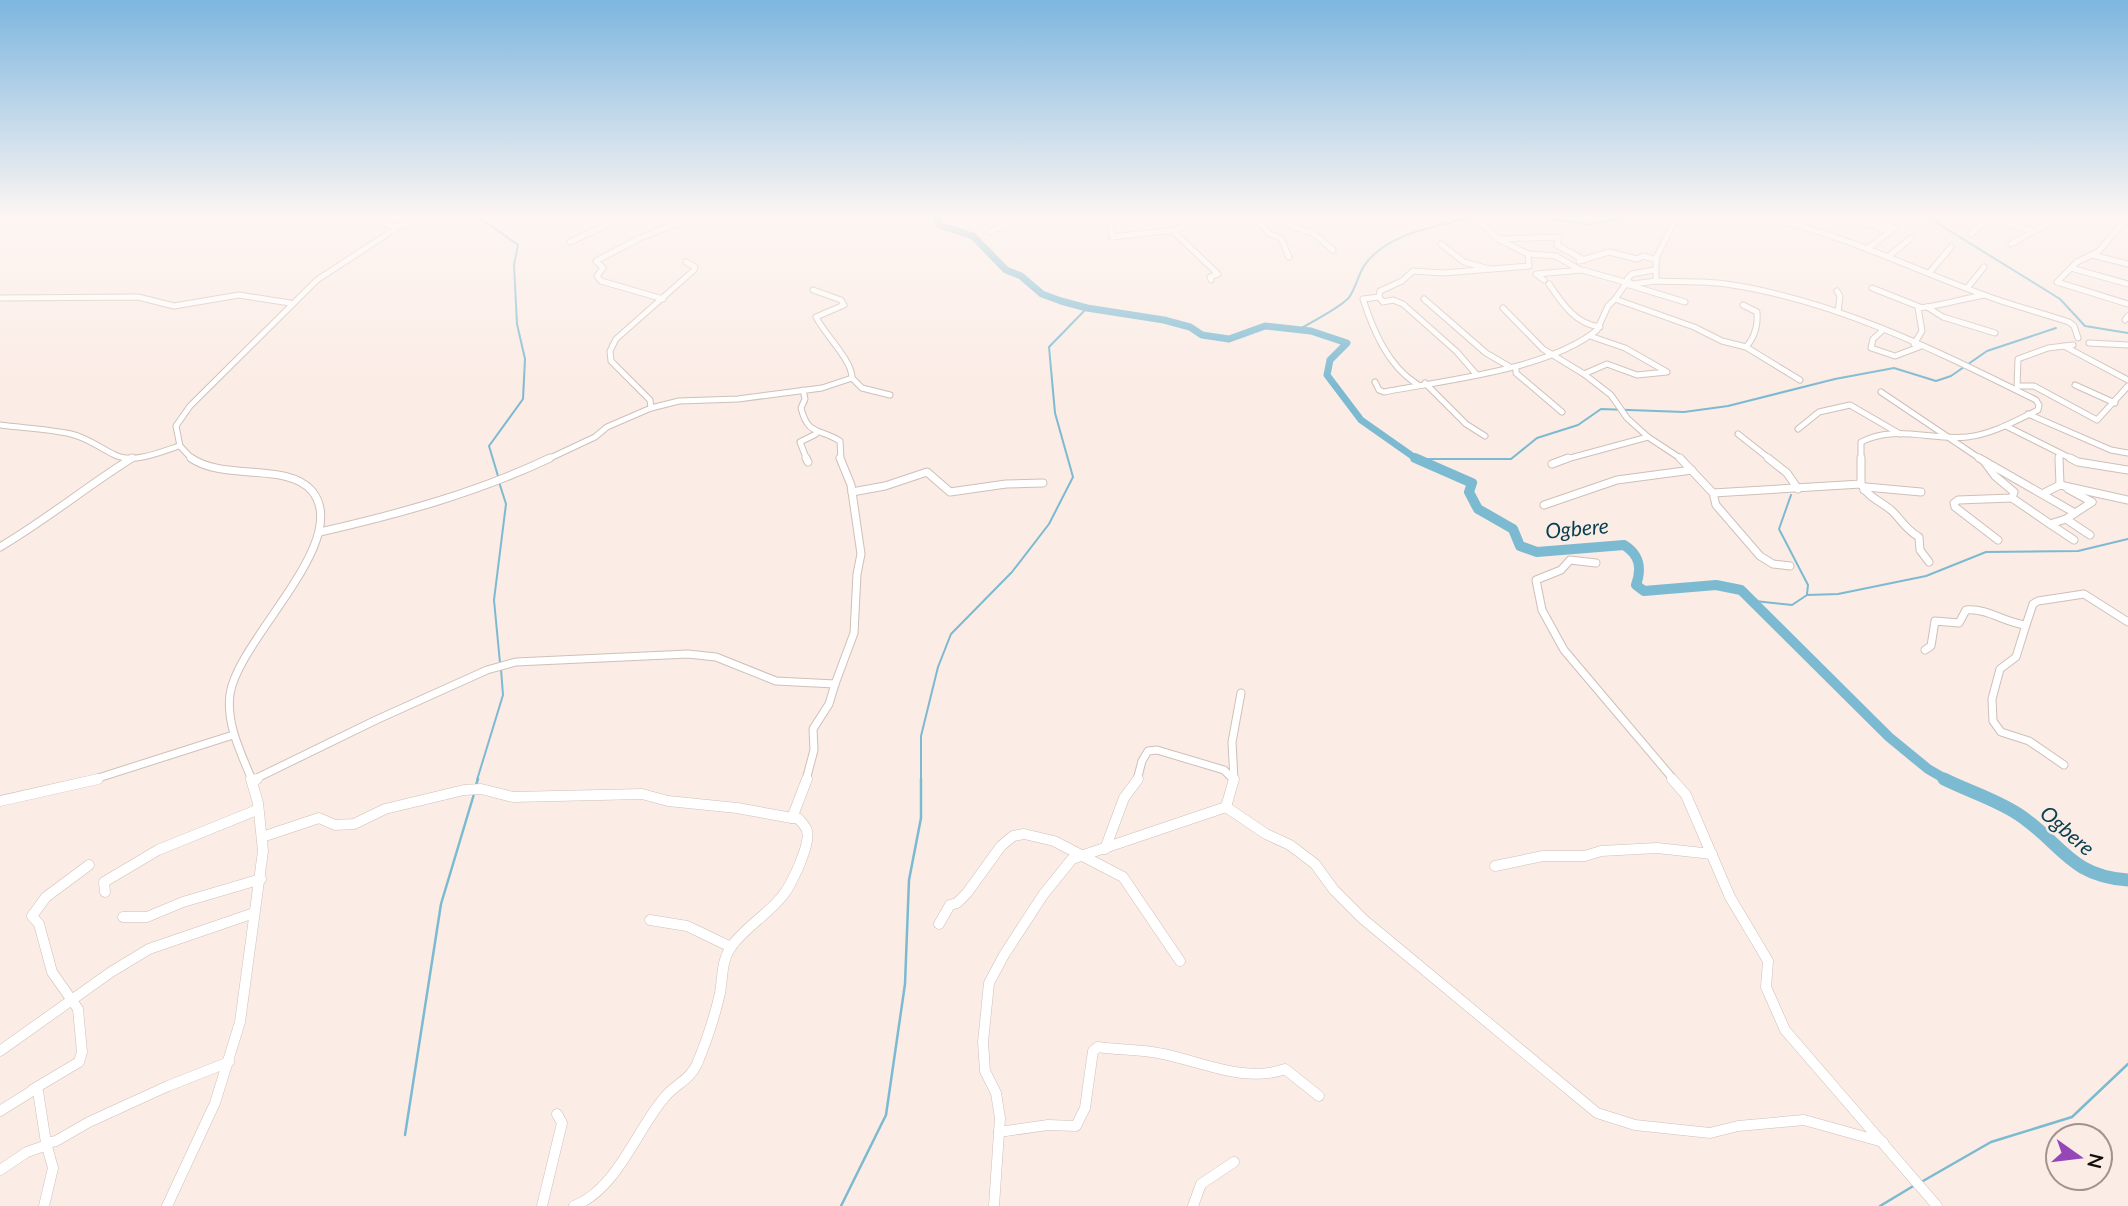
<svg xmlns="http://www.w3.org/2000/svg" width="2128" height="1206" font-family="Lato,sans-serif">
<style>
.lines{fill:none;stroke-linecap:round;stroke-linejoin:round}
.stream-far1{stroke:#7cbad1;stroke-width:2}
.stream{stroke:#7cbad1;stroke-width:2.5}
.river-far2{stroke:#7cbad1;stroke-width:7}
.river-far1{stroke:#7cbad1;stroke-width:10}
.river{stroke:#7cbad1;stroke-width:13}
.minor-far2-casing{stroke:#cec0b9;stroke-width:7}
.minor-far1-casing{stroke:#cec0b9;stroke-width:9}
.minor-casing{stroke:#cec0b9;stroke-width:11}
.minor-far2{stroke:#fff;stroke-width:5}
.minor-far1{stroke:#fff;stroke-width:7}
.minor{stroke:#fff;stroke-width:10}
.labels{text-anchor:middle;stroke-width:5;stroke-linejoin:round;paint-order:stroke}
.water-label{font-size:21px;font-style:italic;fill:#084051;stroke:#fbece5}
</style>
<rect width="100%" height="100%" fill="#fbece5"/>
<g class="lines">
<!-- stream-far1 -->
<g class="stream-far1">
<path d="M480 218 518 245 514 265 517 324 525 359 523 399 489 446 498 476"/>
<path d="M1551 218 1588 225 1622 218"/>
<path d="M1929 218 2060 299 2085 326 2128 333"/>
<path d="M1300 329C1311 322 1344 306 1350 296 1361 278 1357 268 1378 251 1403 231 1439 226 1469 218"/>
<path d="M1416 459H1511L1537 438 1578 425 1601 409 1684 412 1728 406 1835 379 1894 368 1936 381 1951 376 1987 351 2056 328"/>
<path d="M499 482 506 504 494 600 500 663"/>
<path d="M1791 495 1779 529 1808 585 1807 594"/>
<path d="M1755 601 1792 605 1807 595 1838 594 1926 576 1986 552 2078 551 2128 539"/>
<path d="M477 780 503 695 501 669"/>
<path d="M921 780V736L938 667 951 634 1012 572 1049 524 1073 477 1055 413 1049 347 1087 308"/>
</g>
<!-- stream -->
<g class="stream">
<path d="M476 785 478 779"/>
<path d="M405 1135 441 904 474 794"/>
<path d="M1923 1181 1991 1142 2072 1117 2128 1064"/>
<path d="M841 1206 886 1115 905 984 909 880 921 818V779"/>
<path d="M1880 1206 1915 1185"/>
</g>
<!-- river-far2 -->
<path class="river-far2" d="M937 218 939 225 973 236 1006 270 1021 276 1042 294 1061 301 1087 308 1164 320 1190 327 1202 335 1229 339 1265 326 1311 331 1347 343 1330 360 1327 375 1361 420 1418 460"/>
<!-- river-far1 -->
<path class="river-far1" d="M1415 458 1472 483 1469 492 1478 509 1513 529 1520 546 1537 552 1624 545C1640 555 1642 568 1636 585L1644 591 1716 585 1741 590 1889 737 1928 769 1947 780"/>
<!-- river -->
<path class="river" d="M1944 779C1968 791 1995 799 2018 814 2062 843 2069 876 2128 880"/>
<defs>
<g id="minor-far2">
<path d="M1109 218 1112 237 1175 230 1183 227V218"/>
<path d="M1255 218 1270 234 1281 238 1289 257"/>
<path d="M1284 218 1285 224 1313 233 1333 250"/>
<path d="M1475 218 1498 239 1528 254"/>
<path d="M1676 218 1656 258V281L1625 285 1615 299 1694 327 1722 341 1746 347 1800 380"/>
<path d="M1765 218C1843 233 1913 270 1987 296 2014 306 2042 313 2069 322L2074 326 2078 338"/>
<path d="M1852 218 1890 232"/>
<path d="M1868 218 1894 228 1890 232"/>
<path d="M1990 218 2031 231"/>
<path d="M2127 218 2098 252 2077 262 2071 268 2128 284"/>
<path d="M398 227 426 218"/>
<path d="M1173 231 1218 274 1210 277 1211 280"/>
<path d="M990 232 1019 218"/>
<path d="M1971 234 1990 218"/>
<path d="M1500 239 1559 237 1557 245 1584 260"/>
<path d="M570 242 621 218"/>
<path d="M1441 244 1464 262 1489 269"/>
<path d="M2011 244 2056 218"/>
<path d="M1868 248 1890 232"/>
<path d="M2092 255 2128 264"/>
<path d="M1889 256 1911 238"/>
<path d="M1579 261 1609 252 1637 259 1643 256 1657 260"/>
<path d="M2071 268 2057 282 2128 304"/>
<path d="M1930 272 1951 247"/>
<path d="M1544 280 1536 274 1582 270 1628 283"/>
<path d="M1656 281C1679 282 1703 281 1726 284 1836 300 1937 351 2036 400L2039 405 2038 410C2015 421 1993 434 1967 437 1932 441 1895 424 1861 442V460"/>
<path d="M1630 283 1627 279 1632 274 1654 270"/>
<path d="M1549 284C1562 303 1575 324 1600 327"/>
<path d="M1626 284 1685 302"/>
<path d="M1968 287 1984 267"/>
<path d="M1872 288 1920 307"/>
<path d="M1837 291 1840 296 1838 312"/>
<path d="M1379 297 1383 302 1393 300 1403 304 1457 352 1476 374"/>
<path d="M0 298 138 297 174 306 239 295 290 303"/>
<path d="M663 299 601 281 597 276 603 268 596 261 640 238 678 223 672 218"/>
<path d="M1424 299 1486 353 1510 367"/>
<path d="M1743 305 1757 312C1758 325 1755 337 1746 347"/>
<path d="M1927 307 1943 317 1995 333"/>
<path d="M1503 308 1543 349 1584 374 1607 364 1637 375 1667 372 1625 348 1590 336"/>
<path d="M2125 320 2128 316"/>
<path d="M1883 330 1873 339 1871 348 1895 356 1919 347"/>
<path d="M2089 343 2128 345"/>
<path d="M1914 344 1922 331 1918 308C1941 306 1961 299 1984 295"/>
<path d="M2064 346 2128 380"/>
<path d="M1516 367V373L1562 412"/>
<path d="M1584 374 1611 395 1627 418 1648 437 1683 460"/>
<path d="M852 378 862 388 890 395"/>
<path d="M1375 382 1379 390 1384 392C1446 380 1548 370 1597 330L1608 306 1615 299"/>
<path d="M1425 383 1466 424 1485 436"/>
<path d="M1417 384C1388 366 1373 330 1363 299L1379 297 1380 291 1402 281 1413 271 1443 273 1529 266 1528 254 1556 256 1580 270"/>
<path d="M2075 385 2115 403"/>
<path d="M2018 386H2034L2097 420 2128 386"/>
<path d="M2017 387 2018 359 2048 348 2073 345"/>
<path d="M803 390 805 399 801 408C808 436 819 428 840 441L841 460"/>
<path d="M1881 392 1982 460"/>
<path d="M651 408 650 400 611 361 610 351 616 339 694 270 695 267 686 262"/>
<path d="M2028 414 2111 450 2128 453"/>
<path d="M0 425C23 428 48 429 71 434 88 438 100 448 115 455 133 464 161 452 179 446"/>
<path d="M2006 426 2074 460"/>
<path d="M1798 429 1819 412 1850 405 1900 434"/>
<path d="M1738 434 1771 460"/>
<path d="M2059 453V460"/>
<path d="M129 460 132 458"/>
<path d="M193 460 180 446 176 426 190 406 317 280 398 227 360 218"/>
<path d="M546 460 595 437 607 427 651 408 679 401 738 399 822 388 852 378C852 360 825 335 816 317L844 305 841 300 813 290"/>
<path d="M807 460 800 442 816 434"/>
<path d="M1563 460 1648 437"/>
</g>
<g id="minor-far1">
<path d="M191 458C223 481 288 462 312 491 353 541 238 639 230 694 226 724 241 753 252 780"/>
<path d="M806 458 808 462"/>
<path d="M1680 458 1713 493 1716 505 1760 556 1773 564 1790 566"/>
<path d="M1768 458 1787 473 1798 489"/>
<path d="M1979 458 2075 513"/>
<path d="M2059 458 2060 485"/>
<path d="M2070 458 2078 462 2128 470"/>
<path d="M1984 461 1995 476 2014 492 2012 498 1958 500 1954 503 1955 507 1998 540"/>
<path d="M1552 464 1568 458"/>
<path d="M1861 484C1868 497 1880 501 1891 510 1901 519 1906 530 1919 537L1920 550 1929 562"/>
<path d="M2068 489 2092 502"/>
<path d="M1864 490 1866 487 1921 492"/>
<path d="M852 492 885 486 927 472 950 492 1006 484 1043 483"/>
<path d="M1713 493 1861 484V458"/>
<path d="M2044 493 2060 485 2128 500"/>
<path d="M2012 498 2050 524 2066 519"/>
<path d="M1544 505 1617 480 1692 470"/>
<path d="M2050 524 2074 540"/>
<path d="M320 532C399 514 476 493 550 458"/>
<path d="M2090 535 2066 519 2092 502"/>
<path d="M0 547C46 520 87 486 132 458"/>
<path d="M1596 563 1570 560 1561 570 1536 580 1542 610 1564 650 1674 780"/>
<path d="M2026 625 2016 657 2000 669 1992 699 1993 721 2001 732 2029 741 2064 765"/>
<path d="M1925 650 1931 646 1935 621 1959 623 1966 610C1988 608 2005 623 2026 625L2033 604 2038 601 2084 594 2128 622"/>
<path d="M92 780 233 735"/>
<path d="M253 780 376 720 487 670 516 662 688 654 716 657 776 681 835 684 854 633 857 574 861 554 851 485 840 458"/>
<path d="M806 780 814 750 813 729 829 704 835 684"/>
<path d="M1137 780 1142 761 1148 751 1157 750 1224 770 1234 780"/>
<path d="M1234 780 1232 742 1241 693"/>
</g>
<g id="minor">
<path d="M1672 779 1686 795 1730 897 1768 961 1766 987 1785 1030 1937 1206"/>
<path d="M252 781 257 779"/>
<path d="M0 801 98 779"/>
<path d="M1226 807 1266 834 1290 845 1315 864 1334 890 1363 919 1597 1113 1635 1125 1710 1133 1738 1126 1804 1120 1883 1142"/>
<path d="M262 837 319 818 335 825 354 824 385 809 464 790 481 789 513 797 642 794 668 801 737 808 792 818"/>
<path d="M1105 849 1124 798 1138 779"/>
<path d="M1495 866 1543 856H1585L1601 851 1657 848 1712 854"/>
<path d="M105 892 104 882 158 850 257 810"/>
<path d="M123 917H147L183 902 261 879"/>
<path d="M650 920 687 926 731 947"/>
<path d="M939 924 950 905 957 903 967 893 1001 846 1013 836 1024 834 1054 841 1123 877 1180 961"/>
<path d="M0 1051 111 972 149 949 254 913"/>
<path d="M32 1090 79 1062 82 1052 78 1009 52 972 39 924 32 916 46 897 89 865"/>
<path d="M0 1111 32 1091H38L46 1143 56 1141 89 1122 168 1086 229 1062"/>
<path d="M999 1132 1048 1125 1076 1126 1085 1108 1093 1051 1098 1047C1118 1050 1138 1049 1158 1053 1198 1060 1245 1084 1285 1069L1319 1096"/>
<path d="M0 1170 27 1152 47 1145"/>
<path d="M44 1206 53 1168 46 1143"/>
<path d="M167 1206 215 1103 240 1022 263 851 258 803 251 779"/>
<path d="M542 1206 562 1123 557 1114"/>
<path d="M574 1206C617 1189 636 1131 664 1098 674 1085 690 1080 697 1064 706 1042 715 1016 720 993 723 977 721 962 731 947 745 927 769 914 784 894 792 883 811 844 807 831 806 826 801 822 798 818H792L807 779"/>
<path d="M994 1206 1000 1118 996 1093 985 1071 983 1042 989 983 1004 955 1043 895 1072 859 1226 807 1234 779"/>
<path d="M1193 1206 1201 1184 1234 1162"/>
</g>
</defs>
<!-- minor-far2 casing -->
<use href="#minor-far2" class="minor-far2-casing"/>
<!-- minor-far1 casing -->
<use href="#minor-far1" class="minor-far1-casing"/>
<!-- minor casing -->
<use href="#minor" class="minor-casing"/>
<!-- minor-far2 -->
<use href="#minor-far2" class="minor-far2"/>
<!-- minor-far1 -->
<use href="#minor-far1" class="minor-far1"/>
<!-- minor -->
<use href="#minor" class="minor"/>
</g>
<!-- sky -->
<linearGradient id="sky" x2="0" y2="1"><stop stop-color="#7db6df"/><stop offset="0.56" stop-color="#fdf6f3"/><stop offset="1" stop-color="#fdf6f3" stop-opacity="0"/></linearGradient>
<rect width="2128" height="387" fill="url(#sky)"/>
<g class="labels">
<!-- water labels -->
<g class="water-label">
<text transform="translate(1577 529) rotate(-5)" y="7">Ogbere</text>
<text transform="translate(2067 831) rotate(41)" y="7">Ogbere</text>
</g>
</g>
<!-- north arrow -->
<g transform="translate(2079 1157) rotate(104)"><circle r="33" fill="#fbece5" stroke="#9f948f" stroke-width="2"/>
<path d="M0-5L12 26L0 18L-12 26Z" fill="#9647b7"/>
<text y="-10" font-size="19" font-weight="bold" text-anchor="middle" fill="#15100e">N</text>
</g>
</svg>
